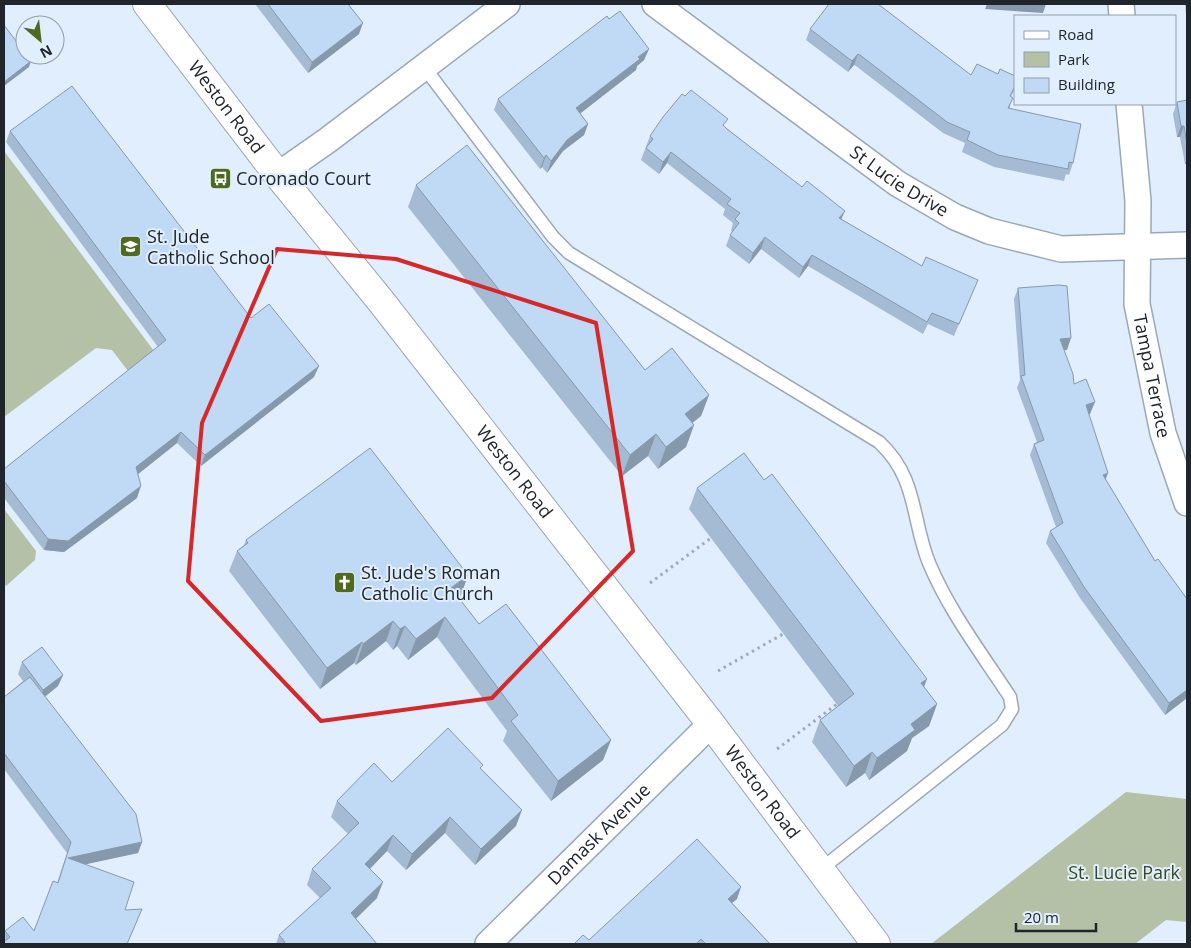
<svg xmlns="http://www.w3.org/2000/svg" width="1191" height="948" font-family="'Open Sans',sans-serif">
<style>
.green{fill:#b4c1a6}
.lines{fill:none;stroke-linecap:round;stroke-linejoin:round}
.lane-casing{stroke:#9aa8b6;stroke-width:15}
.street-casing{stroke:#9aa8b6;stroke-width:28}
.secondary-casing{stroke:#9aa8b6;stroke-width:30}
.path{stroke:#a0abb7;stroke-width:3;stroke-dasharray:2.5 4;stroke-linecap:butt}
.lane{stroke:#fff;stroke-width:12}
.street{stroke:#fff;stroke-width:25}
.secondary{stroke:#fff;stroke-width:28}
.wall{fill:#a5bbd3}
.shaded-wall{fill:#8699ac}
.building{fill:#c0daf5;stroke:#8699ac}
.marked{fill:none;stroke:#d62828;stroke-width:4;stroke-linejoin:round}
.labels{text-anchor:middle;stroke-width:4;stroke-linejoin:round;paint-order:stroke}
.street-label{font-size:18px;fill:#20252b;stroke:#e0eefe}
.poi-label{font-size:18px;fill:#20252b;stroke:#e0eefe;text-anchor:start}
.park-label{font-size:18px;fill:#354918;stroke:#e0eefe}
</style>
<rect width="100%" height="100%" fill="#e0eefe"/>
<!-- green -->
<g class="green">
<path d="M4 151 154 351 128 371 112 350 96 348 4 417Z"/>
<path d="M4 509 36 551 35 560 6 586 4 583Z"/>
<path d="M1126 792 1187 799V922L1166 920 1135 944H931Z"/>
</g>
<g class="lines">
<defs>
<path id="lane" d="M424 67 553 237 569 253 879 442C918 478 911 518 929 563 949 611 982 654 1010 697L1012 709 1002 725 820 870"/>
<g id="street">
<path id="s1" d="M655 4 898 184 955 217 989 231 1061 249 1187 245"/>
<path d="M1121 4 1122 16"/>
<path id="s2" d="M1129 104 1138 201 1137 304 1163 433 1187 503"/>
<path d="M278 175 328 140 507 4"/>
<path id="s3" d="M488 944 711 724"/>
</g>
<g id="secondary">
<path id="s4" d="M147 4 278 175 380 300 711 724 876 944"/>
</g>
</defs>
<!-- lane casing -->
<use href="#lane" class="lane-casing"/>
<!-- street casing -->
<use href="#street" class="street-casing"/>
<!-- secondary casing -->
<use href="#secondary" class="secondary-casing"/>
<!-- path -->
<g class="path">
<path d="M650 583 711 538"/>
<path d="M718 671 783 634"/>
<path d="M777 749 837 704"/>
</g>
<!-- lane -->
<use href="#lane" class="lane"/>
<!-- street -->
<use href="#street" class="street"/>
<!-- secondary -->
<use href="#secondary" class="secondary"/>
</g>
<!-- wall -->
<g class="wall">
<path d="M255 4H348L359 34 308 73Z"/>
<path d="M1185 4H1187V25Z"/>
<path d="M609 19 649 49 644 60 637 66 636 70 580 113 588 124 584 135 563 151 547 173 542 167 540 169 494 110 498 99Z"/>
<path d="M810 29 971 75 998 74 1015 76V88L1011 97 1010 108 1073 163 1069 175 1066 174 1064 181 994 167 962 152 965 143 943 133 856 66 854 65 848 72 806 40Z"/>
<path d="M1187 100V164H1185L1180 137H1177L1173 114 1177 102Z"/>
<path d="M725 127 841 219 922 266 973 291 954 336 928 324 923 334 808 266 799 278 761 249 749 264 726 246 730 235 732 232 731 231 733 223 723 215 725 209 667 163 659 174 641 160 650 136Z"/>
<path d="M10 131 251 318 314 377 201 466 177 443 138 474 137 498 64 552 44 550 4 498V469L158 347 6 142Z"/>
<path d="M416 185 645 370 709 395 701 416 692 423 694 425 686 447 658 469 648 456 622 476 408 207Z"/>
<path d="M1018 288 1067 350H1064L1074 384 1090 414H1089L1106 480 1155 561 1187 599V698L1165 715 1080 598 1046 543 1050 531 1056 527 1030 455 1034 444 1037 442 1017 388 1020 380 1014 299Z"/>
<path d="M764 480 937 704 929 726 912 738 907 751 869 780 865 773 846 787 812 742 820 720 838 706 689 509 697 488Z"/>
<path d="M246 540 468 575 461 595 458 597 479 624 611 740 603 760 551 801 503 741 507 731 437 637 408 660 397 646 393 650 386 641 356 665 354 663 320 689 229 571 237 551 244 545Z"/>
<path d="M22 662 63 675 58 686 45 697 142 842 138 853 85 864 125 910 138 920 4 944V934L5 931H34L57 883 67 853 4 769V697L23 681 18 674Z"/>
<path d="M481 769 516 826 475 865 445 833 406 870 387 851 370 869 377 898 356 919 377 944H276L279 935 320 898 307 885 312 869 348 834 331 817 337 801 392 782Z"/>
<path d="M737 899 732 903 770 944H574Z"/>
</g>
<!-- shaded-wall -->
<g class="shaded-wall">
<path d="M987 4H1046L1043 13 985 9Z"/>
<path d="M363 23 359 34 308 73 312 62Z"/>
<path d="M649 49 644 60 637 66 636 70 572 120 576 108Z"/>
<path d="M858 54 854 65 848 72 852 61Z"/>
<path d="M31 61 29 67 4 86V82Z"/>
<path d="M588 124 584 135 563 151 547 173 551 161 567 140Z"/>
<path d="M1181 126H1184L1180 137H1177Z"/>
<path d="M671 152 667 163 659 174 663 162Z"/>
<path d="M546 155 542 167 540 169 544 158Z"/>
<path d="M1187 157V164H1185Z"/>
<path d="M845 211 840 222 839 218Z"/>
<path d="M765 237 761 249 749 264 753 253Z"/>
<path d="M812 255 808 266 799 278 803 267Z"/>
<path d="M1071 338 1067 350 1056 351 1060 339Z"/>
<path d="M319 366 314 377 201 466 205 455Z"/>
<path d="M709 395 701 416 677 435 685 414Z"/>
<path d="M1095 402 1090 414 1082 416 1086 405Z"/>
<path d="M694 425 686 447 658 469 666 447Z"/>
<path d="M181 432 177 443 132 479 136 467Z"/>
<path d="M656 434 648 456 622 476 630 455Z"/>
<path d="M1108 473 1104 484 1103 475Z"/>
<path d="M141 486 137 498 64 552 44 550 48 539Z"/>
<path d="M468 575 461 595 444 608 451 588Z"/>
<path d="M445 617 437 637 408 660 416 639Z"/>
<path d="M393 621 386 641 356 665 363 644Z"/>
<path d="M405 626 397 646 393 650 400 629Z"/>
<path d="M362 642 354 663 320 689 327 668Z"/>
<path d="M63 675 58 686 39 701 43 690Z"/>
<path d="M927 679 919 700 921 683Z"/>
<path d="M1187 690V698L1165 715 1169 703Z"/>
<path d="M937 704 929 726 912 738 907 751 869 780 877 758 911 724Z"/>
<path d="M611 740 603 760 551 801 558 781Z"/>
<path d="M872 752 865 773 846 787 854 766Z"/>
<path d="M522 810 516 826 475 865 481 849Z"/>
<path d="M450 817 445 833 406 870 412 854Z"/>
<path d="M393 835 387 851 359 880 365 864Z"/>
<path d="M142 842 138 853 64 869 68 858Z"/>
<path d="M383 882 377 898 345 929 351 913Z"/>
<path d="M741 887 737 899 723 910 728 899Z"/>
</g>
<!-- building -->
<g class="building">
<path d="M268 4H348L363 23 312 62Z"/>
<path d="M829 4H878L971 75 977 64 998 74 1000 69 1015 76V86L1010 96 1013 98 1008 108 1081 124 1073 163 1069 162 1068 169 998 155 967 140 970 132 947 122 860 55 858 54 852 61 810 29Z"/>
<path d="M620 11 649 49 638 57 640 59 576 108 588 124 567 140 551 161 546 155 544 158 498 99 607 16 609 19Z"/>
<path d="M4 25 25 53V55H26L31 61 4 82Z"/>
<path d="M72 86 251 318 269 304 319 366 205 455 181 432 136 467 141 486 68 541 48 539 4 481V469L166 340 10 131Z"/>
<path d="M691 90 728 119 723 125 727 129 802 187 807 181 845 211 839 218 922 266 926 257 978 280 959 324 932 313 927 322 812 255 803 267 765 237 753 253 730 235 739 223 735 219 740 213 727 204 731 199 671 152 663 162 646 148 653 139 650 136 663 117 682 94 685 96Z"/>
<path d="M1187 100V144L1184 126H1181L1177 102Z"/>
<path d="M467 145 645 370 672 348 709 395 685 414 694 425 666 447 656 434 630 455 416 185Z"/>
<path d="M1059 285 1067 286 1071 338 1060 339 1073 374 1074 384 1086 379 1095 402 1086 405 1108 473 1103 475 1155 561 1158 559 1187 599V690L1169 703 1084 587 1050 531 1063 523 1034 444 1044 440 1021 376 1025 375 1018 288Z"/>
<path d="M370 448 468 575 451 588 479 624 506 604 611 740 558 781 511 721 518 715 445 617 416 639 405 626 400 629 393 621 363 644 362 642 327 668 237 551 248 543 246 540Z"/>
<path d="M744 453 764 480 772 474 927 679 921 683 937 704 911 724 915 730 877 758 872 752 854 766 820 720 854 694 697 488Z"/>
<path d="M42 647 63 675 43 690 22 662Z"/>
<path d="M30 677 136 814 142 842 68 858 134 882 125 910 142 909 127 944H4V942L10 937 5 931 23 917 34 931 53 881 58 883 71 842 4 753V697Z"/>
<path d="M448 728 483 765 480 768 522 810 481 849 450 817 412 854 393 835 365 864 383 882 351 913 377 944H282L285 942 279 935 331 888 312 869 359 823 337 801 374 763 392 782Z"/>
<path d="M697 839 741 887 728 899 770 944H706L701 939 696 944H574L583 935 589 940Z"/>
</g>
<!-- marked area -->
<path class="marked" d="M277 249 396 259 596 323 633 551 492 698 321 721 188 581 202 423Z"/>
<!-- icons -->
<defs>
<symbol id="bus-square" viewBox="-11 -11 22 22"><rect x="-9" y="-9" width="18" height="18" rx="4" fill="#4d6b20" stroke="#e0eefe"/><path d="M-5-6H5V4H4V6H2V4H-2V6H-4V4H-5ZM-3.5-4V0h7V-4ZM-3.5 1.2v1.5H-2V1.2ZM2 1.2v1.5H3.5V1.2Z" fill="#fff"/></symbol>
<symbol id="school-square" viewBox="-11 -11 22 22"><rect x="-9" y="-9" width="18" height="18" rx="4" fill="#4d6b20" stroke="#e0eefe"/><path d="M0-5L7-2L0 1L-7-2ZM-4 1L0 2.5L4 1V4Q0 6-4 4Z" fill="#fff"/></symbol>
<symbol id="church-square" viewBox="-11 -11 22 22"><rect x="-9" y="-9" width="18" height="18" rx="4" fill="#4d6b20" stroke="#e0eefe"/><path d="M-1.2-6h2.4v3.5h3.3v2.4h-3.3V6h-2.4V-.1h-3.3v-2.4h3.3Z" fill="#fff"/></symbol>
</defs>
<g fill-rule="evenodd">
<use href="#bus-square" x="208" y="166" width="25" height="25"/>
<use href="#school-square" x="118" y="234" width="25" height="25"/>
<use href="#church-square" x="332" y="570" width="25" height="25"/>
</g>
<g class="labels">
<!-- street labels -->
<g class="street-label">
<text dy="6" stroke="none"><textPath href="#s4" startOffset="130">Weston Road</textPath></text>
<text dy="6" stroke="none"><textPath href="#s1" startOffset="302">St Lucie Drive</textPath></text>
<text dy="6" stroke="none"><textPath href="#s2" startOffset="274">Tampa Terrace</textPath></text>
<text dy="6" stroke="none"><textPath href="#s4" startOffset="595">Weston Road</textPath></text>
<text dy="6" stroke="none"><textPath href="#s4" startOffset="1000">Weston Road</textPath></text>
<text dy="6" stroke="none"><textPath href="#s3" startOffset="156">Damask Avenue</textPath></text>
</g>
<!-- poi labels -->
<g class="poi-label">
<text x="236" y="185">Coronado Court</text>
<text x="147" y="243">St. Jude<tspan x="147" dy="21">Catholic School</tspan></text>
<text x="361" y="579">St. Jude's Roman<tspan x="361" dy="21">Catholic Church</tspan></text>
</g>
<!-- park labels -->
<g class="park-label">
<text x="1124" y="879">St. Lucie Park</text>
</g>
</g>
<!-- border -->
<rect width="1191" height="948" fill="none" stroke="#20252b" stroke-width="10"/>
<!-- legend -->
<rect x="1014" y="15" width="162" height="90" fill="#e0eefe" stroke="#939eaa"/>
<rect x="1024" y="31" width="25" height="8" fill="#ffffff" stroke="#939eaa"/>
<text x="1058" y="40" font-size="15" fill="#20252b">Road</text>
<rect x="1024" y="52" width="25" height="15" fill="#b4c1a6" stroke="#939eaa"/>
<text x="1058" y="65" font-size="15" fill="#20252b">Park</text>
<rect x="1024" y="78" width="25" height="15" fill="#c0daf5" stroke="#939eaa"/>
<text x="1058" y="90" font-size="15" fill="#20252b">Building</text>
<!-- north arrow -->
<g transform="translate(40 40) rotate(152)"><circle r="24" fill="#e0eefe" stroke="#939eaa"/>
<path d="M0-4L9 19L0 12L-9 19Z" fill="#4d6b20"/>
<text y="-8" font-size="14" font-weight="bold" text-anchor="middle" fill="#20252b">N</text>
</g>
<!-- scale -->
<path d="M1016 923v8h80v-8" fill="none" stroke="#20252b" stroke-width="2.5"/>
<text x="1024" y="923" font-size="15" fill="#20252b" stroke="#e0eefe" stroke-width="4" paint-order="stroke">20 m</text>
</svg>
